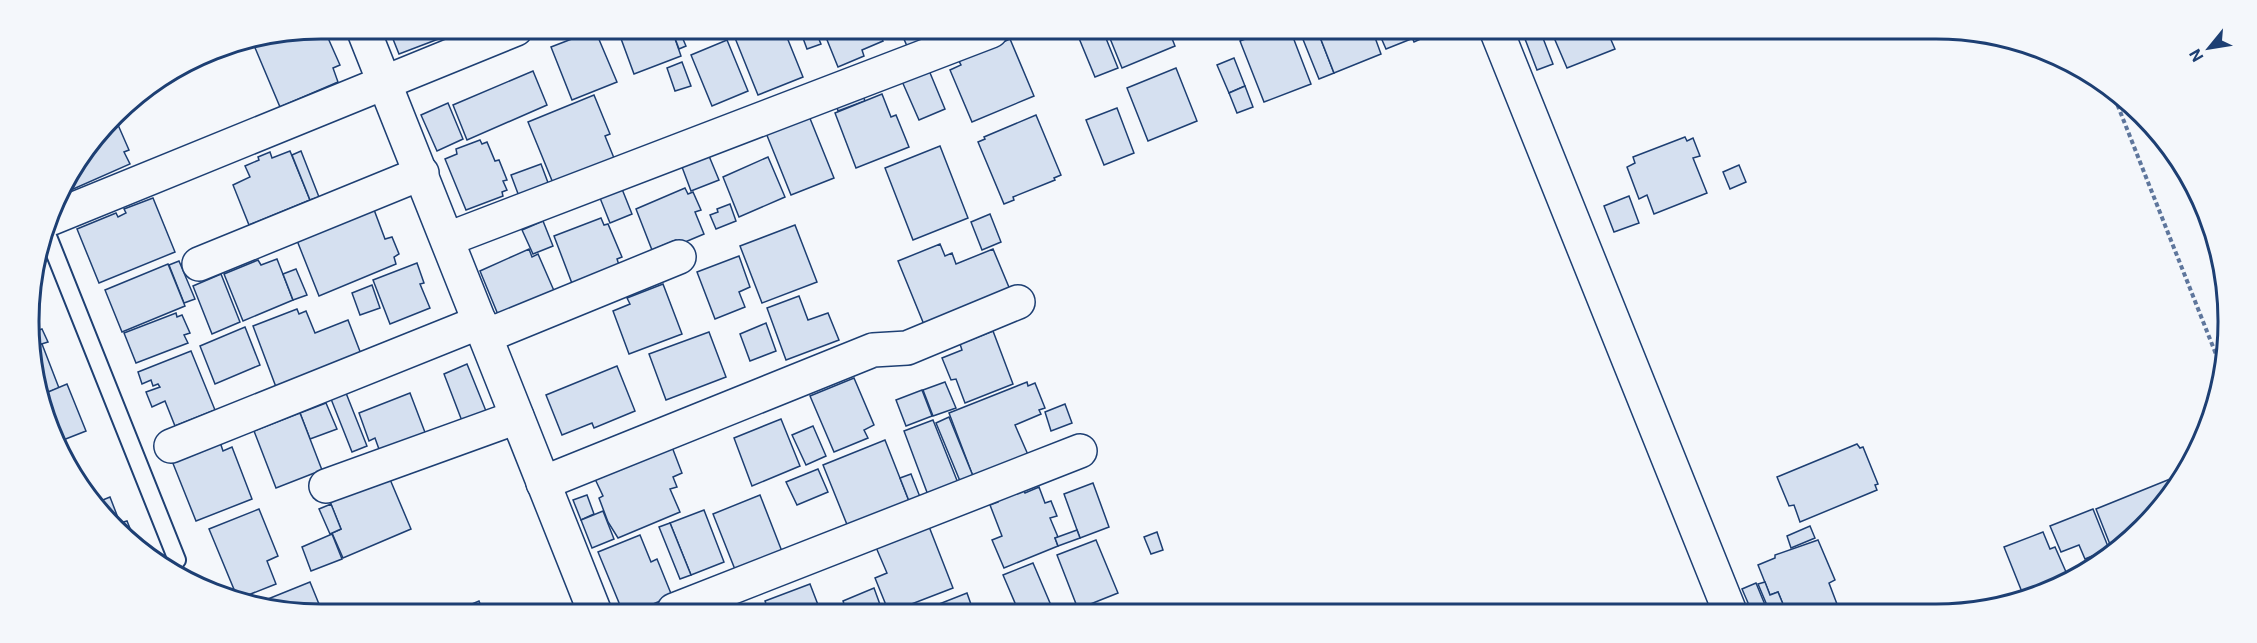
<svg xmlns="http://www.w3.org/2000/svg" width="2257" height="643" font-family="Roboto,sans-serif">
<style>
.building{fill:#d5e0f0;stroke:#1d3f73;stroke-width:1.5}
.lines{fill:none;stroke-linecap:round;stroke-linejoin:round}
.service-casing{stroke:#1d3f73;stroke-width:20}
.minor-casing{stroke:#1d3f73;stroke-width:36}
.path{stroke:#5e769c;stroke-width:4;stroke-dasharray:4.5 3;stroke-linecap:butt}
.service{stroke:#f4f7fb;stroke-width:16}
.minor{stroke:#f4f7fb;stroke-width:33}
.rim{fill:none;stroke:#1d3f73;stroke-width:3}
</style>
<rect width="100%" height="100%" fill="#f4f7fb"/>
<!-- building -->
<g class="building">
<path d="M317 29H324L340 65 333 68 338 82 280 107 253 43Z"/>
<path d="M389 29H437L441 38 399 54Z"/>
<path d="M614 29 672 30 681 56 634 74 620 36 617 37Z"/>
<path d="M595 30 617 82 572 100 551 47Z"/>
<path d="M672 30H679L686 46 679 49Z"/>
<path d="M754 30H784L803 77 758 95 735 38Z"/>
<path d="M800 30H815L821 44 807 49Z"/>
<path d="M823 30H884L885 33 880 35 883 41 862 50 864 56 838 67Z"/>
<path d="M900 30H915L919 42 907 46Z"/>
<path d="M1076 31H1103L1118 68 1095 77Z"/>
<path d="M1107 31H1169L1175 46 1122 68Z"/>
<path d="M1264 32H1291L1311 84 1264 102 1240 41Z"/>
<path d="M1300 32H1318L1334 73 1319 79Z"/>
<path d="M1318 32H1373L1381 54 1334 73Z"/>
<path d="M1408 32 1411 39 1386 49 1379 33Z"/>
<path d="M1410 32H1436L1414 42Z"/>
<path d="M1541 33 1553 64 1537 70 1525 39Z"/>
<path d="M1552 33H1608L1615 49 1567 68Z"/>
<path d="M1010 39 1034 96 972 122 950 70 961 65 959 61Z"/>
<path d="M727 40 748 91 712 106 691 55Z"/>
<path d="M1234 58 1245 86 1229 93 1217 65Z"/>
<path d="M682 62 691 86 675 91 667 68Z"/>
<path d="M928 68 945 109 919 120 901 79Z"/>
<path d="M1176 68 1197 121 1148 141 1127 88Z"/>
<path d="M533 71 547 105 467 140 453 105Z"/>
<path d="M1245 86 1253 107 1237 113 1229 93Z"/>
<path d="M862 93 865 101 838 111 836 104Z"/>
<path d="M882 94 891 117 896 115 909 147 856 168 835 113Z"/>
<path d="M594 95 610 134 605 136 614 158 553 183 528 122Z"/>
<path d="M448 103 463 139 437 151 421 115Z"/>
<path d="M1117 108 1134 153 1104 165 1086 120Z"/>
<path d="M1036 115 1061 175 1054 178 1055 180 1013 197 1014 200 1004 204 978 142 985 139 984 137Z"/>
<path d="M809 116 834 178 791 195 766 133Z"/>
<path d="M115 118 129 150 124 152 130 164 71 190 67 181Z"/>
<path d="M1685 137 1687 141 1693 138 1700 156 1693 158 1707 193 1654 214 1647 195 1639 199 1627 167 1635 163 1633 157Z"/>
<path d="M480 140 482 144 487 142 495 161 499 160 507 180 503 181 507 190 502 192 503 196 466 210 445 159 457 154 456 149Z"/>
<path d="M940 146 968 218 913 240 885 168Z"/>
<path d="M290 151 310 200 249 225 233 185 250 177 245 166 259 160 258 157 270 152 272 158Z"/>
<path d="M301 151 319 197 310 200 292 155Z"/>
<path d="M709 156 719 180 691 191 682 167Z"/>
<path d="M768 157 785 197 739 217 723 177Z"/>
<path d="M541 164 550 188 520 199 511 175Z"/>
<path d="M1739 165 1746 182 1730 189 1723 172Z"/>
<path d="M685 188 688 194 693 192 701 210 695 212 704 234 678 245 676 240 652 250 636 209Z"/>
<path d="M622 189 632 214 610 223 600 198Z"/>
<path d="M1629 196 1639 223 1614 232 1604 206Z"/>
<path d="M153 198 175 252 99 283 77 229 116 213 118 217 126 213 124 209Z"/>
<path d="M730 204 736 221 716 229 710 215 718 212 717 209Z"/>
<path d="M373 207 385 239 392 237 399 254 394 257 396 264 319 296 296 238Z"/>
<path d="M990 214 1001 242 982 250 971 222Z"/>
<path d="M601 218 604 225 608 224 622 257 617 259 620 268 573 286 554 236Z"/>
<path d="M543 221 553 246 533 254 522 230Z"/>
<path d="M795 225 817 282 762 303 740 246Z"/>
<path d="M940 244 945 256 952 253 956 264 993 249 1011 292 925 327 898 261Z"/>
<path d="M529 249 532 257 538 254 555 293 499 317 480 271Z"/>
<path d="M739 256 750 287 739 292 745 307 715 319 697 272Z"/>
<path d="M277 259 293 300 243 321 224 274 258 260 261 265Z"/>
<path d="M179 261 195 299 184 303 169 265Z"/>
<path d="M417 263 424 283 420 284 430 308 390 324 373 280Z"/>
<path d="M168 264 185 306 122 332 105 290Z"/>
<path d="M296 269 307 295 293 300 283 274Z"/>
<path d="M221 274 240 322 212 334 193 286Z"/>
<path d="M663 284 682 334 629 354 613 311 630 304 627 298Z"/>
<path d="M372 285 380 308 360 315 352 293Z"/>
<path d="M799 296 808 320 828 313 839 340 786 360 767 308Z"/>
<path d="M29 303 38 326 33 328Z"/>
<path d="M297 309 299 314 306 311 315 333 348 320 361 354 276 387 253 326Z"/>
<path d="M176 313 177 317 182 315 190 333 184 335 188 343 136 363 124 333Z"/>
<path d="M766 323 776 351 750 361 740 334Z"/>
<path d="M245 327 260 365 215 384 200 346Z"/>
<path d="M42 329 48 342 35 346 33 332Z"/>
<path d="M993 331 1013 384 965 403 956 379 951 380 942 358 962 350 960 344Z"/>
<path d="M709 332 726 377 666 400 649 354Z"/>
<path d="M42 344 59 388 41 395 35 346Z"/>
<path d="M191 351 215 410 175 426 165 401 152 407 146 392 160 387 158 384 153 386 151 380 142 384 138 372Z"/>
<path d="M467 364 486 411 462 421 444 374Z"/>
<path d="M617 366 635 411 594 428 592 423 562 435 546 395Z"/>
<path d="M854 378 874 425 864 430 868 438 834 452 810 396Z"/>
<path d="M945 382 956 408 933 416 923 390Z"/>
<path d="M1027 382 1028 386 1035 383 1045 408 1039 410 1041 414 1015 425 1029 457 974 479 949 413Z"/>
<path d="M67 384 86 431 58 442 44 415 41 395Z"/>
<path d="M922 390 932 416 906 426 896 400Z"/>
<path d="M346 393 367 446 352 452 331 399Z"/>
<path d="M410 393 426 435 380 452 375 438 369 441 359 413Z"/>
<path d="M326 403 337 429 310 439 300 413Z"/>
<path d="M1065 404 1072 423 1051 431 1045 412Z"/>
<path d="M300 413 322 470 276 488 254 431Z"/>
<path d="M949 417 973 476 960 481 936 423Z"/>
<path d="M781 419 800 466 752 486 734 438Z"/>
<path d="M933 420 958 483 928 495 904 431Z"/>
<path d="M813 426 826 456 806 465 792 435Z"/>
<path d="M885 440 909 501 848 527 823 465Z"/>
<path d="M220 442 223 451 232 447 252 499 196 521 172 461Z"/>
<path d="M1857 444 1860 448 1863 447 1878 484 1875 485 1877 490 1800 522 1794 505 1789 506 1777 477Z"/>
<path d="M672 447 682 473 673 477 677 487 670 489 680 512 618 538 608 522 599 498 603 496 595 479Z"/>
<path d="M818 469 828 492 797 505 786 482Z"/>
<path d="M2185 473 2172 486 2173 488 2129 542 2118 549 2116 545 2111 547 2096 509Z"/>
<path d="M911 474 920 497 909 501 900 478Z"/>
<path d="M389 477 411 529 343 558 332 533 341 529 330 502Z"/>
<path d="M1093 483 1109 527 1080 538 1064 494Z"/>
<path d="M1022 487 1025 493 1039 487 1045 503 1051 501 1057 516 1050 518 1058 537 1055 538 1058 546 1004 568 992 540 1002 536 990 505 998 502 996 497Z"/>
<path d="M587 495 594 514 581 520 573 500Z"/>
<path d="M760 495 783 554 736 572 713 514Z"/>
<path d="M110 497 120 523 127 521 133 536 131 537 93 504Z"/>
<path d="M331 504 341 529 330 534 319 509Z"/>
<path d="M259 509 278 556 267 561 276 584 238 599 209 529Z"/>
<path d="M2093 509 2109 549 2085 559 2079 545 2061 552 2050 526Z"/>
<path d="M704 510 724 562 691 575 670 523Z"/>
<path d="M603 511 614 539 592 548 581 520Z"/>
<path d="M670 523 691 575 680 579 659 527Z"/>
<path d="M928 524 953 588 896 610H888L875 578 887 573 875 545Z"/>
<path d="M1810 526 1815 538 1791 548 1787 536Z"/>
<path d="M1077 530 1080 538 1058 546 1055 538Z"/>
<path d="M1157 532 1163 550 1151 554 1144 537Z"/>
<path d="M2043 532 2050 549 2055 547 2070 581 2024 597 2004 547Z"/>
<path d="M332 534 342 559 311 571 302 547Z"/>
<path d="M640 535 651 562 657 559 672 596 639 610H622L598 552Z"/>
<path d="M1096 540 1118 593 1078 609 1057 555Z"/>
<path d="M1818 540 1835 580 1829 583 1837 604 1817 612H1786L1778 592 1770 595 1758 565 1775 558V555Z"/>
<path d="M1033 563 1053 610H1018L1003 575Z"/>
<path d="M310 582 321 609H265L253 605Z"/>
<path d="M1765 582 1770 595 1778 592 1783 604 1769 610 1758 584Z"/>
<path d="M1756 583 1768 612H1752L1742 589Z"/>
<path d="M810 584 820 610H768L765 601Z"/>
<path d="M874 588 882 610H846L843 601Z"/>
<path d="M967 593 973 610H924Z"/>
<path d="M479 601 482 609H460Z"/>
</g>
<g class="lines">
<defs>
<path id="service" d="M47 234 177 560"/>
<g id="minor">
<path d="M363 29 594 610"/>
<path d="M1497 32 1730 612"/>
<path d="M52 218 516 29"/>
<path d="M448 239 991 31"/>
<path d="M199 264 422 173"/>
<path d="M486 336 679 257"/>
<path d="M171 446 480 322"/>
<path d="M543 483 873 350 907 348 1018 302"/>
<path d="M326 486 517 417"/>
<path d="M674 610 1080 451"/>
</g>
</defs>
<!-- service casing -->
<use href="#service" class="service-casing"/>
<!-- minor casing -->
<use href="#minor" class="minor-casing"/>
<!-- path -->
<path class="path" d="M2112 91 2223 372"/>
<!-- service -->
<use href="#service" class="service"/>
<!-- minor -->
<use href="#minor" class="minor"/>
</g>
<!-- crop -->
<path d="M0 0H2257V643H0ZM321 39H1936A282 282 0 0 1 2218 321V322A282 282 0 0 1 1936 604H321A282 282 0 0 1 39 322V321A282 282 0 0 1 321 39Z" fill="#f4f7fb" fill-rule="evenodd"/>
<path class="rim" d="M321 39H1936A282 282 0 0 1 2218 321V322A282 282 0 0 1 1936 604H321A282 282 0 0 1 39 322V321A282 282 0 0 1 321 39Z"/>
<!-- north arrow -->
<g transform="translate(2209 48) rotate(240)" stroke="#f4f7fb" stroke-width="4.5" paint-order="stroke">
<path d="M0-4.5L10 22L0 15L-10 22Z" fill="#1d3f73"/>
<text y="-9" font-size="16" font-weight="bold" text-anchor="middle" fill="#1d3f73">N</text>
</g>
</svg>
